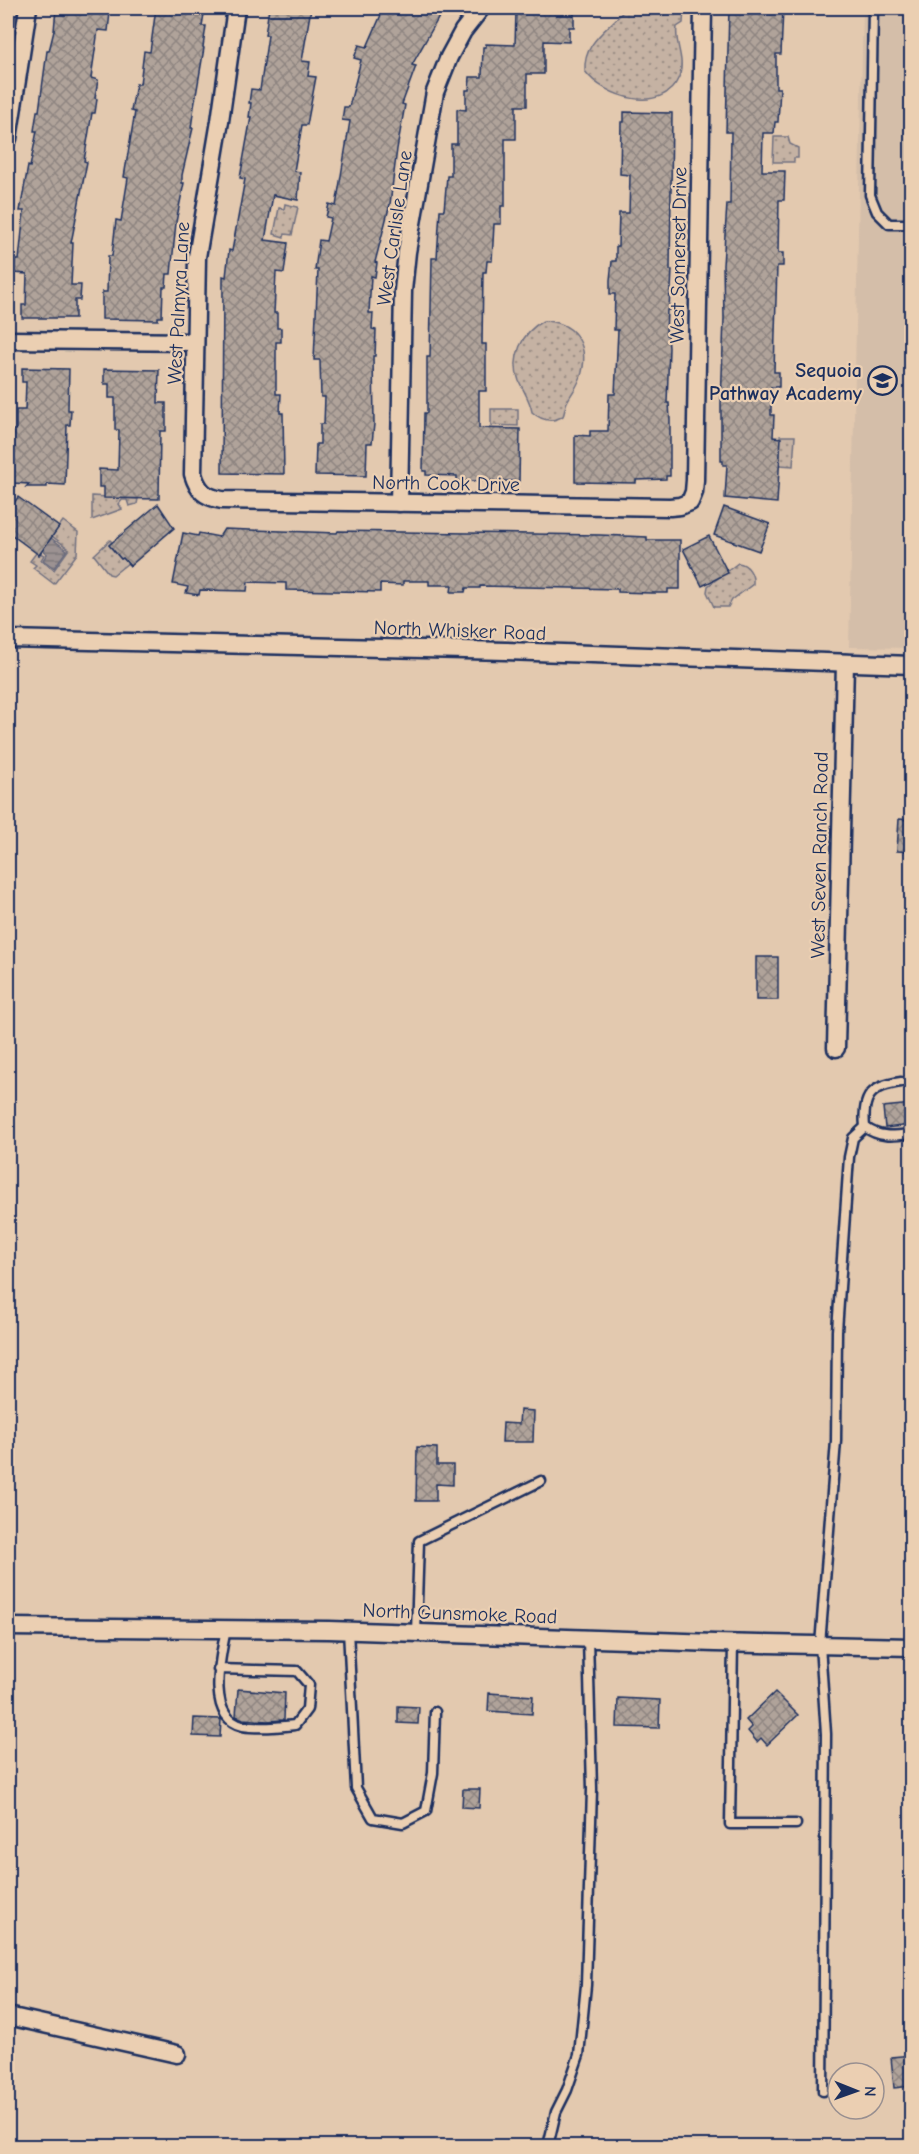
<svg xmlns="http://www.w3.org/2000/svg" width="919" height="2154" font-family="'Comic Neue',sans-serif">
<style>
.built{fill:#d4bea9}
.grass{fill:url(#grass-dots);stroke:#707080;stroke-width:1.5}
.water{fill:url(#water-rules);stroke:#686a7d;stroke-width:1.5}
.building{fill:url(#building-cross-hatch);stroke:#1b2f5e;stroke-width:1.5}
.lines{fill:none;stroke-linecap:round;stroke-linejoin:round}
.service-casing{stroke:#1b2f5e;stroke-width:13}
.minor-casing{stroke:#1b2f5e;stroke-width:21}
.service{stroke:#ebcfb2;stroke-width:8}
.minor{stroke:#ebcfb2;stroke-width:16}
.labels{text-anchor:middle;stroke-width:4.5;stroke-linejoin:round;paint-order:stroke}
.street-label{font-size:20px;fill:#1b2f5e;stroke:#ebcfb2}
.poi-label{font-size:20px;font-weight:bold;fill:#1b2f5e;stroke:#ebcfb2;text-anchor:end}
</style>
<defs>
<pattern id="grass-dots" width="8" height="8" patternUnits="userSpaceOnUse" patternTransform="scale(1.5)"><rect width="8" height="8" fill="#c5b2a3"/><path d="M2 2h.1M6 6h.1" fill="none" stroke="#9f9188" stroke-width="1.8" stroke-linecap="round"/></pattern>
<pattern id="water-rules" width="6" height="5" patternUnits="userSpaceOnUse" patternTransform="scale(1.5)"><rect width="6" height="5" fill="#9c9292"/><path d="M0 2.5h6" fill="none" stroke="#7e787a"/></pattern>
<pattern id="building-cross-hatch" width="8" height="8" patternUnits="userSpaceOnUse" patternTransform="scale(1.5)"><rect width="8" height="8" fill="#b0a39a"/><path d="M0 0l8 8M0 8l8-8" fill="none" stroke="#8e8581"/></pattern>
</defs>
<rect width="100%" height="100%" fill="#e3c9af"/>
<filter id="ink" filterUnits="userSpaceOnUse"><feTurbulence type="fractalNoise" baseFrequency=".0167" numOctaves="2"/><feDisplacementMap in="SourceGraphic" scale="12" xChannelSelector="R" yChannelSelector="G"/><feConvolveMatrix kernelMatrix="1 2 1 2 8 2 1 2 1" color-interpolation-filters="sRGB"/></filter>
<g filter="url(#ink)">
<!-- built -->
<path class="built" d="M863 8H911V648L849 647Z"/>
<!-- grass -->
<g class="grass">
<path d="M626 8H684L683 23 677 27C674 43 686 59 679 77 663 116 603 97 585 71 583 41 610 29 626 8Z"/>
<path d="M774 137H788L790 144 798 148V158H794V162H773Z"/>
<path d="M285 204 298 207 292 235 285 234 284 237 274 234 279 208 284 209Z"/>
<path d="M543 321C573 321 589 343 582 372 580 384 572 392 567 402 565 406 565 412 563 416 552 423 542 421 532 412 530 400 524 392 519 381 510 358 522 332 543 321Z"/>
<path d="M491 409H518V426L491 425Z"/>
<path d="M780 436H795L793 466 780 465Z"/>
<path d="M92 496 138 499 137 504 129 506 127 500H122L119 504 122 509 92 520Z"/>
<path d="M63 521 78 532 77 554 54 584 33 568 36 565 30 561 36 553 39 555 40 553 44 555 41 560 54 570 69 549 52 536Z"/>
<path d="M110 540 112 542 109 545 121 559 123 558 128 563 113 575 109 574 94 555Z"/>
<path d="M738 563C748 564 754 574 753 584L732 600 728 607H714L707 592 708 586Z"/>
</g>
<!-- water -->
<path class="water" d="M51 538 67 550 54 568 43 560 47 554 42 550Z"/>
<!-- building -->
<g class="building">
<path d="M56 8H104L103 12H110L108 31 98 30 91 78 98 80 95 98 97 99 95 113H92L84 161 87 162 71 243H73L71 285H81L80 300H75V318H22V305H26L27 274 14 273 15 260H19L24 211H20L28 166 30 167 37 131H34L37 111H39L47 51H49L54 31Z"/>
<path d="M156 8H205L202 26H206L203 47 204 48 194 107 191 128H193L182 175V183H184L176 222 171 274H167L166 287H163L162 317H158V320L102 319V292H107L108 256H112L116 220 121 221 128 178 124 177 135 112 131 111 136 84H140L144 51 150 52Z"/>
<path d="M269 8H311L302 61 310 62 308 76 316 77 307 125H302L294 171 300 172 298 200 273 195 265 240 288 243 284 273 276 272 274 313H277V328H281V342H276V394H281L280 413H283L284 474 222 473 223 276 226 277 229 250 232 251 245 179 240 178 251 117H249L251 103H249L251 89 260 90 268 35H265Z"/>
<path d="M384 8H444L412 65 416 66 402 104 405 105 397 149 390 204 375 262 377 263 375 277 371 276 369 313H373L372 329 376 330 375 356H373L374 424 372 443H367L366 476 315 475 316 444H320V424H324L325 397H321L320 360H314L318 270H315L319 240 326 241 331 218 326 217 329 204 336 206 350 121 342 120 344 107H349L361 60 354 58 359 45 367 47Z"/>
<path d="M536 8H574V27H569V42L544 41V74H527V106H516V139H505V206H501V224H494L492 261H487L486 272H483L482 344H486V391H479V428L520 429 519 481H457V476L426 475V471H423L424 413H427V357H430L432 258H437L440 210H444L447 176H451V144H457V109L466 110V90H469L470 77H482L483 47H486V44L515 45 516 12 536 13Z"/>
<path d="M729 8H783L781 54H776V88H780L778 122H775L774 133H763L762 171H785L784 200H779L778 253H783V266H777L775 333 774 372H779V387H771V415H774L773 437 781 438 777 503 725 498 727 465H723V461H721V403L724 318 723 265 727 204H730L731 132H726Z"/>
<path d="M624 112 672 113 670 270H672L671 289H670L669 310H667L666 335H668L669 348 667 403H669L670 419V476H666V479L636 480V483L575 482V435L590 436V431H608L609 394H615L618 330H614L615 294H610V280L612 261H616V246H618L619 213H629L630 175 620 174 621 122H624Z"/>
<path d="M22 368 69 369 68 410H71L70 425H67L65 485 47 484V487H26L29 484 13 483V430H16V410H25L26 382H22Z"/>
<path d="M104 369 159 370 158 403H166V431H160L159 499 104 498V487H99V469L118 470 119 430H115V398H109V384H104Z"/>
<path d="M18 497 59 527 39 555 8 532V512Z"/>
<path d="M158 504 174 528 130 566 123 558 121 559 109 545Z"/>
<path d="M724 507 770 524 759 551 714 535Z"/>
<path d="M224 529 337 533 338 531 600 535 647 537V540H680V589H668V593H651L618 592V589L480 586V588H466L465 592H451L452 585H429V581H403V585L380 584V592L286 590V583L248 582 247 591 200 590 199 595 186 593 188 587 173 584 183 533 198 536 199 533 219 537Z"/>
<path d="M709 536 728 573 702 586 683 549Z"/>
<path d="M899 819 912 820V852L897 851Z"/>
<rect x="756" y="957" width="22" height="43"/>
<path d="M912 1104V1125L885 1128 883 1107Z"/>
<path d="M520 1410 534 1411 533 1442H502L503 1423 519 1424Z"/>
<path d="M417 1447 437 1448V1465H453V1485L436 1484V1501H416Z"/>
<path d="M238 1689 285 1693 284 1720 267 1721 243 1719 236 1716Z"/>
<path d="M775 1692 798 1715 767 1745 761 1738 757 1742 748 1731 752 1727 746 1720Z"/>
<path d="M489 1693 533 1696 532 1714 488 1711Z"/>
<path d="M618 1698 660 1700 659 1728 617 1727Z"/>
<path d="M398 1706 419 1707 418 1724 398 1723Z"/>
<path d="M194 1718 221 1719 220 1737 193 1736Z"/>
<path d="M463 1789H480L479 1808 462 1807Z"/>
<path d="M912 2055V2086L894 2088 891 2057Z"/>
</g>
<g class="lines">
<defs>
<g id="service">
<path d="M873 8 870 195 877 212 889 224H912"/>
<path d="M901 1082C871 1086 862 1096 865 1127 879 1138 893 1136 910 1134"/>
<path d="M348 1630 356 1788 373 1818 403 1823 426 1811 433 1773 435 1712"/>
<path d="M416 1633 419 1541 541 1481"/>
<path d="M733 1643 730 1824H796"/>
<path d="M218 1669 297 1671 309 1685 307 1709 295 1725C278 1727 259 1729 243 1726 205 1718 221 1655 226 1629"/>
<path d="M823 2091 826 1734 820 1645 836 1441 837 1331 849 1157 853 1138 865 1127"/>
<path d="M548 2146 556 2112 567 2090 579 2055 586 1985 592 1789 588 1638"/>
</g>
<g id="minor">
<path d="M236 8 220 121 197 257 193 474C198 491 205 497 222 500L670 507 680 506 690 502 694 492 695 480 703 8"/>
<path d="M8 139 28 8"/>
<path d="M8 340 195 342"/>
<path d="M399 503 403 291 407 252 435 92 449 57 463 31 481 8"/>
<path d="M8 639 506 651 912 665"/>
<path d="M836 1048 845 663"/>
<path d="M8 1627 329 1630 715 1643 912 1647"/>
<path d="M8 2016 177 2054"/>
</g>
</defs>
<!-- service casing -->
<use href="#service" class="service-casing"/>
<!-- minor casing -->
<use href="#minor" class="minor-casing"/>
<!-- service -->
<use href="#service" class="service"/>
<!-- minor -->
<use href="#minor" class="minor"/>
</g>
</g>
<!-- icons -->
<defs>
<symbol id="school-ring" viewBox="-11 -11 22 22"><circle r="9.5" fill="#ebcfb2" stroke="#1b2f5e" stroke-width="1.5"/><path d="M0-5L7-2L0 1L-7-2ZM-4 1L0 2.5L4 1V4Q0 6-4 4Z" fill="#1b2f5e"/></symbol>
</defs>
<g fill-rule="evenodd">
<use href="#school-ring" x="866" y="364" width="33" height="33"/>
</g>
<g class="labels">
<!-- street labels -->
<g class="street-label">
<text transform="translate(394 228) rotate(-82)" y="7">West Carlisle Lane</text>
<text transform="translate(678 255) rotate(-89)" y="7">West Somerset Drive</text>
<text transform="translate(178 303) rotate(-87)" y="7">West Palmyra Lane</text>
<text transform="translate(446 483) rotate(1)" y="7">North Cook Drive</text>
<text transform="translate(460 630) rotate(2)" y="7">North Whisker Road</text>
<text transform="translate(819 855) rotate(-89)" y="7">West Seven Ranch Road</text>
<text transform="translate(460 1613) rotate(2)" y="7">North Gunsmoke Road</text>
</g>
<!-- poi labels -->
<g class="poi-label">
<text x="862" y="377">Sequoia<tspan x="862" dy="23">Pathway Academy</tspan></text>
</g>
</g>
<!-- margin -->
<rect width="919" height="2154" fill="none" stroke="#ebcfb2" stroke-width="30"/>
<rect x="15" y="15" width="889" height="2124" fill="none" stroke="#1b2f5e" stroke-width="2" filter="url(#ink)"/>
<!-- north arrow -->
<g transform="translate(856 2091) rotate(91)"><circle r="28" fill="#ebcfb2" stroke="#988f90" stroke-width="1.5"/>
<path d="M0-4.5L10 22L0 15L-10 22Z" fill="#1b2f5e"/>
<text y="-9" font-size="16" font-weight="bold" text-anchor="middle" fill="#1b2f5e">N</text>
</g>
</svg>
